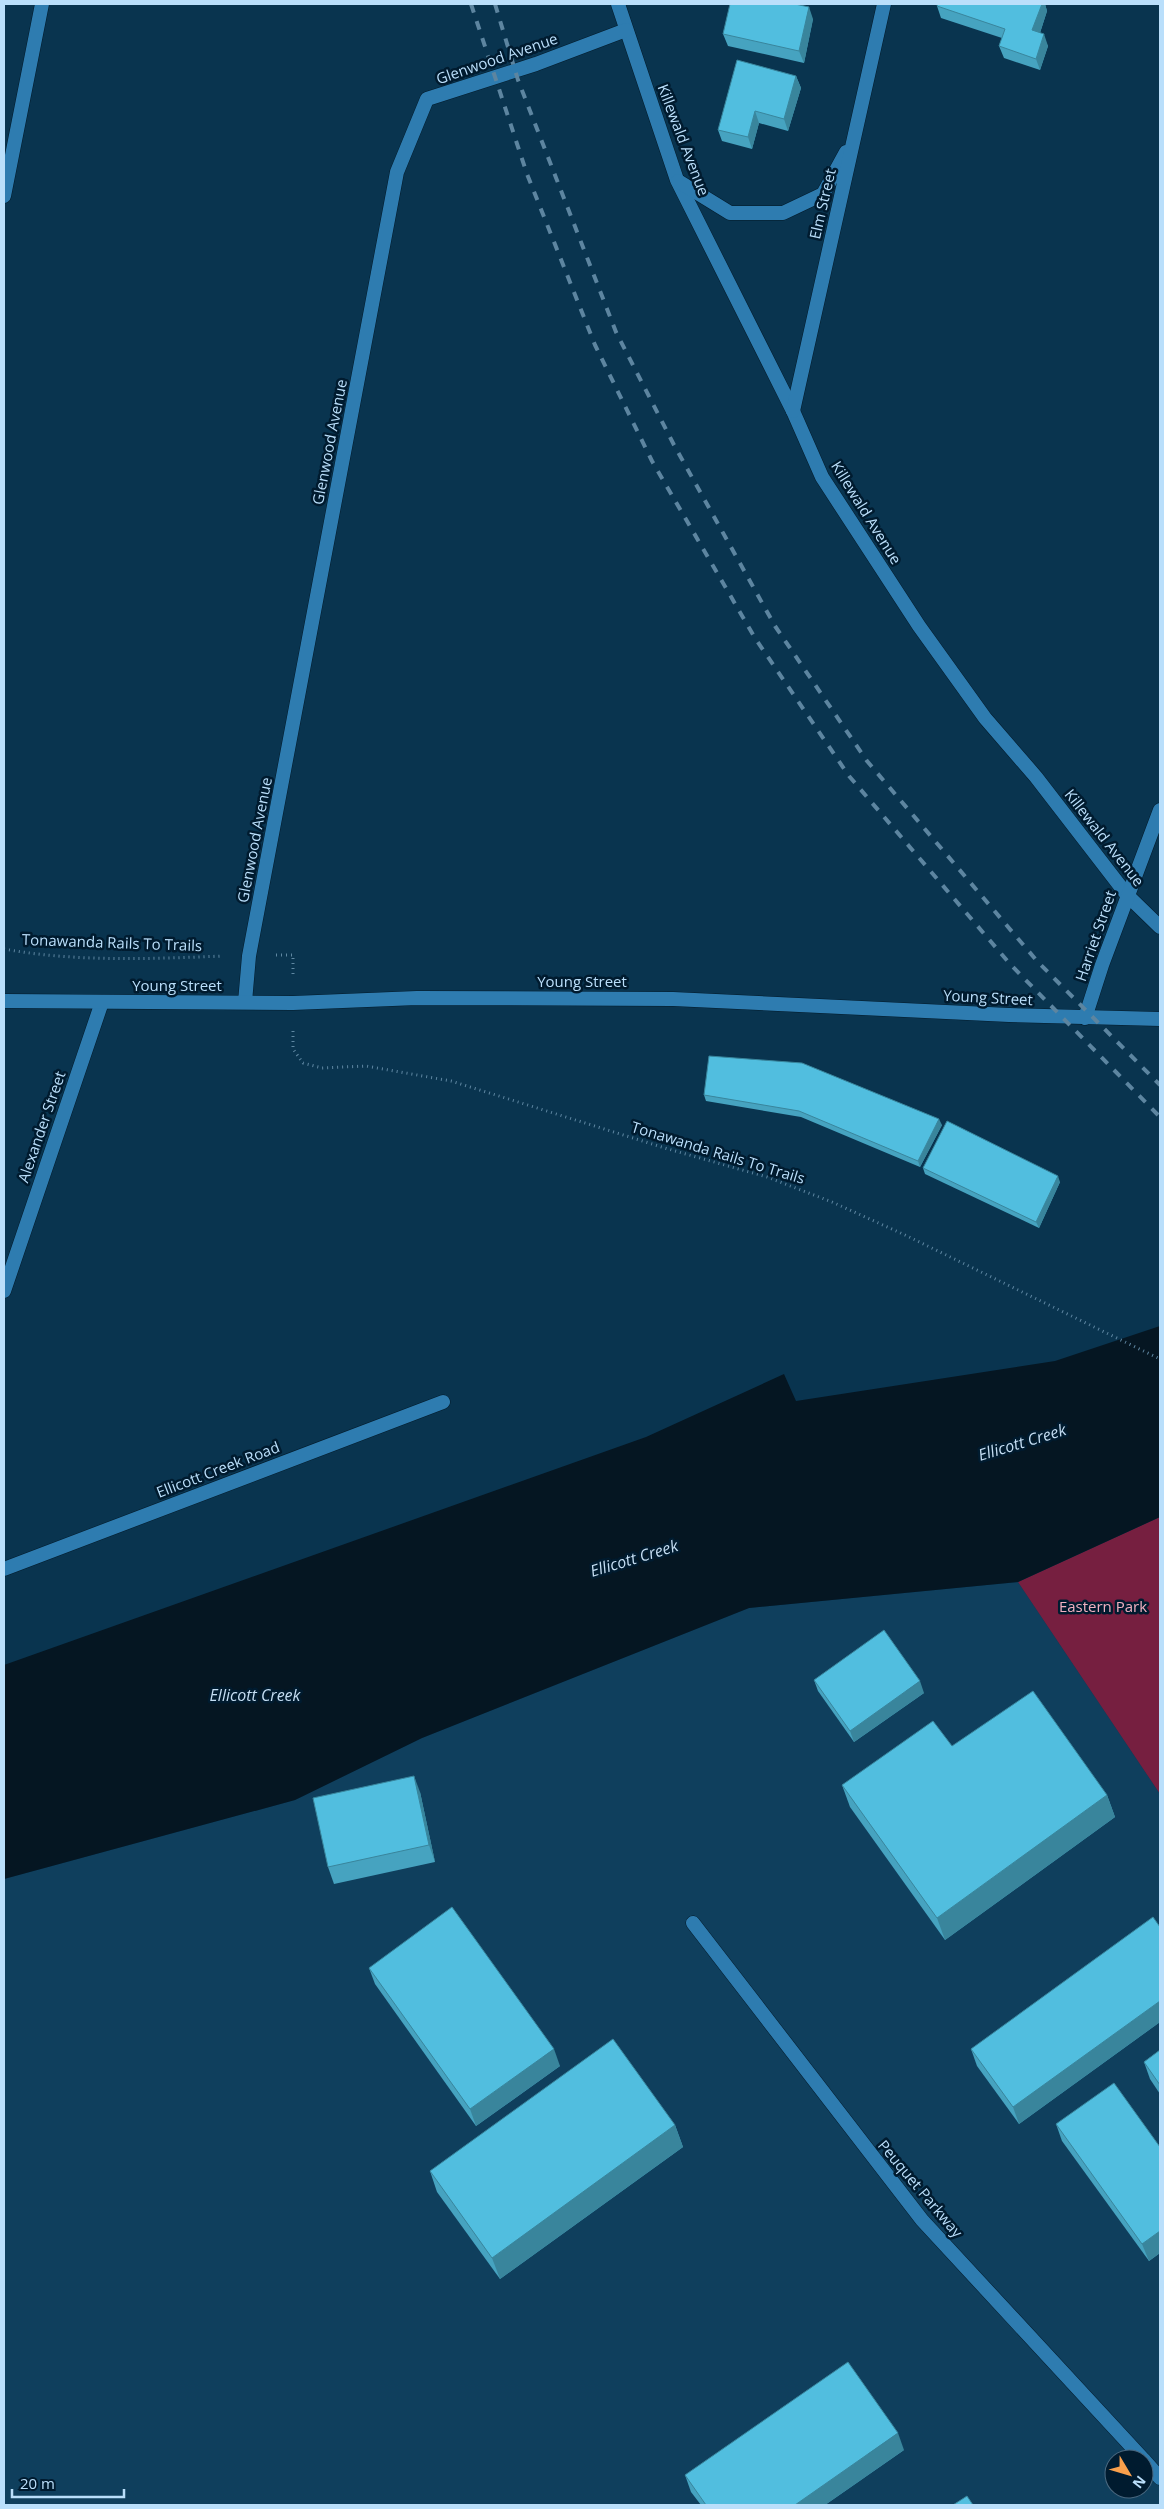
<svg xmlns="http://www.w3.org/2000/svg" width="1164" height="2509" font-family="'Open Sans',sans-serif">
<style>
.built{fill:#0f3f5d;fill-rule:evenodd}
.green{fill:#761f40}
.water{fill:#051622}
.lines{fill:none;stroke-linecap:round;stroke-linejoin:round}
.minor-casing{stroke:#031b2b;stroke-width:15}
.tertiary-casing{stroke:#031b2b;stroke-width:15}
.path{stroke:#5f87a2;stroke-width:3;stroke-dasharray:1 4;stroke-linecap:butt}
.minor{stroke:#2e7cb0;stroke-width:14}
.tertiary{stroke:#2e7cb0;stroke-width:14}
.rail{stroke:#5d85a0;stroke-width:4;stroke-dasharray:9 9;stroke-linecap:butt}
.wall{fill:#46a3c0}
.shaded-wall{fill:#39859c}
.building{fill:#51bedf;stroke:#39859c}
.labels{text-anchor:middle;stroke-width:5;stroke-linejoin:round;paint-order:stroke}
.street-label{font-size:15px;fill:#badffb;stroke:#001b2f}
.park-label{font-size:15px;fill:#f1b0c1;stroke:#001b2f}
.water-label{font-size:16px;font-style:italic;fill:#c5def3;stroke:#001b2f}
</style>
<rect width="100%" height="100%" fill="#09344f"/>
<!-- built -->
<path class="built" d="M1018 1582 1160 1794V2505H4V1879L295 1800 422 1738 749 1608ZM1114 2459H1144V2489H1114Z"/>
<!-- green -->
<path class="green" d="M1160 1517V1794L1018 1582Z"/>
<!-- water -->
<path class="water" d="M1160 1326V1517L1018 1582 749 1608 422 1738 295 1800 4 1879V1665L646 1437 784 1374 796 1401 1055 1361Z"/>
<g class="lines">
<defs>
<g id="minor">
<path d="M618 4 677 180 793 411 822 477 919 626 985 718 1036 777 1127 895 1160 927"/>
<path d="M678 181 730 213H783L823 194 846 152"/>
<path d="M4 196 42 4"/>
<path d="M793 411 884 4"/>
<path d="M245 1002 249 956 397 172 427 99 536 64 626 30"/>
<path d="M1085 1018 1102 965 1160 810"/>
<path d="M4 1291 102 1002"/>
<path d="M4 1569 443 1402"/>
<path d="M693 1923 922 2220 1143 2459"/>
<path d="M1144 2460 1160 2478"/>
</g>
<path id="tertiary" d="M4 1001 293 1003 417 998 673 999 1009 1015 1160 1019"/>
</defs>
<!-- minor casing -->
<use href="#minor" class="minor-casing"/>
<!-- tertiary casing -->
<use href="#tertiary" class="tertiary-casing"/>
<!-- path -->
<g class="path">
<path d="M4 949C75 962 150 959 223 956"/>
<path d="M276 955H293V977"/>
<path d="M293 1031V1049L303 1063 322 1068 366 1066 451 1081 668 1149 767 1177 832 1202 905 1235 1160 1359"/>
</g>
<!-- minor -->
<use href="#minor" class="minor"/>
<!-- tertiary -->
<use href="#tertiary" class="tertiary"/>
<!-- rail -->
<g class="rail">
<path d="M471 4 527 174 595 345 652 461 755 638 849 776 1010 964 1160 1117"/>
<path d="M495 4 518 80 616 332 674 445 775 626 867 761 1037 961 1160 1085"/>
</g>
</g>
<!-- wall -->
<g class="wall">
<path d="M938 4H1045L1047 11 1040 33 1048 46 1040 70 1004 58 999 46 1002 38 941 18 937 6Z"/>
<path d="M813 19 804 63 728 46 723 34Z"/>
<path d="M796 76 801 88 788 131 759 123 752 149 722 141 718 130Z"/>
<path d="M704 1095 942 1125 920 1167 801 1117 706 1101Z"/>
<path d="M923 1168 1060 1182 1039 1228 925 1174Z"/>
<path d="M814 1680 924 1693 854 1742 818 1691Z"/>
<path d="M952 1746 1107 1795 1115 1817 945 1940 850 1807 842 1785Z"/>
<path d="M420 1792 435 1862 334 1884 328 1867Z"/>
<path d="M1160 1927V2022L1019 2124 977 2066 971 2049Z"/>
<path d="M369 1968 560 2066 476 2126 375 1984Z"/>
<path d="M1160 2050V2094L1150 2079 1144 2062Z"/>
<path d="M1056 2124 1160 2147V2253L1149 2261 1062 2141Z"/>
<path d="M675 2125 683 2147 500 2279 437 2192 430 2171Z"/>
<path d="M904 2450 825 2505H701L691 2492 685 2475Z"/>
</g>
<!-- shaded-wall -->
<g class="shaded-wall">
<path d="M1042 4H1045L1047 11 1037 42 1032 30Z"/>
<path d="M809 7 813 19 804 63 799 51Z"/>
<path d="M1044 34 1048 46 1040 70 1036 59Z"/>
<path d="M796 76 801 88 788 131 784 119Z"/>
<path d="M755 111 759 123 752 149 748 137Z"/>
<path d="M939 1119 942 1125 920 1167 918 1161Z"/>
<path d="M1058 1176 1060 1182 1039 1228 1036 1222Z"/>
<path d="M920 1681 924 1693 854 1742 850 1731Z"/>
<path d="M414 1776 420 1792 435 1862 429 1845Z"/>
<path d="M1107 1795 1115 1817 945 1940 937 1918Z"/>
<path d="M1160 2001V2022L1019 2124 1013 2107Z"/>
<path d="M554 2049 560 2066 476 2126 470 2109Z"/>
<path d="M675 2125 683 2147 500 2279 492 2258Z"/>
<path d="M1160 2231V2253L1149 2261 1142 2244Z"/>
<path d="M898 2433 904 2450 825 2505H795Z"/>
</g>
<!-- building -->
<g class="building">
<path d="M730 4H795L809 7 799 51 723 34Z"/>
<path d="M938 4H1042L1032 30 1044 34 1036 59 999 46 1005 29 937 6Z"/>
<path d="M737 60 796 76 784 119 755 111 748 137 718 130Z"/>
<path d="M709 1056 802 1063 939 1119 918 1161 799 1111 704 1095Z"/>
<path d="M947 1121 1058 1176 1036 1222 923 1168Z"/>
<path d="M884 1630 920 1681 850 1731 814 1680Z"/>
<path d="M1033 1691 1107 1795 937 1918 842 1785 933 1721 952 1746Z"/>
<path d="M414 1776 429 1845 328 1867 313 1798Z"/>
<path d="M452 1907 554 2049 470 2109 369 1968Z"/>
<path d="M1153 1917 1160 1927V2001L1013 2107 971 2049Z"/>
<path d="M613 2039 675 2125 492 2258 430 2171Z"/>
<path d="M1160 2050V2085L1144 2062Z"/>
<path d="M1114 2083 1160 2147V2231L1142 2244 1056 2124Z"/>
<path d="M848 2362 898 2433 795 2505H706L685 2475Z"/>
<path d="M967 2496 973 2505H953Z"/>
</g>
<g class="labels">
<!-- street labels -->
<g class="street-label">
<text transform="translate(497 59) rotate(-19)" y="5">Glenwood Avenue</text>
<text transform="translate(683 140) rotate(69)" y="5">Killewald Avenue</text>
<text transform="translate(823 204) rotate(-77)" y="5">Elm Street</text>
<text transform="translate(330 442) rotate(-79)" y="5">Glenwood Avenue</text>
<text transform="translate(866 513) rotate(58)" y="5">Killewald Avenue</text>
<text transform="translate(1104 838) rotate(52)" y="5">Killewald Avenue</text>
<text transform="translate(255 840) rotate(-79)" y="5">Glenwood Avenue</text>
<text transform="translate(1096 936) rotate(-71)" y="5">Harriet Street</text>
<text transform="translate(112 943) rotate(2)" y="5">Tonawanda Rails To Trails</text>
<text x="582" y="987">Young Street</text>
<text x="177" y="991">Young Street</text>
<text transform="translate(988 998) rotate(3)" y="5">Young Street</text>
<text transform="translate(42 1127) rotate(-71)" y="5">Alexander Street</text>
<text transform="translate(718 1153) rotate(17)" y="5">Tonawanda Rails To Trails</text>
<text transform="translate(218 1470) rotate(-21)" y="5">Ellicott Creek Road</text>
<text transform="translate(920 2189) rotate(50)" y="5">Peuquet Parkway</text>
</g>
<!-- park labels -->
<g class="park-label">
<text x="1103" y="1612">Eastern Park</text>
</g>
<!-- water labels -->
<g class="water-label">
<text transform="translate(1022 1442) rotate(-17)" y="6">Ellicott Creek</text>
<text transform="translate(634 1558) rotate(-17)" y="6">Ellicott Creek</text>
<text x="255" y="1701">Ellicott Creek</text>
</g>
</g>
<!-- border -->
<rect width="1164" height="2509" fill="none" stroke="#badffb" stroke-width="10"/>
<!-- north arrow -->
<g transform="translate(1129 2474) rotate(128)"><circle r="24" fill="#001b2f" stroke="#4a6981"/>
<path d="M0-4L9 19L0 12L-9 19Z" fill="#f9a04c"/>
<text y="-8" font-size="14" font-weight="bold" text-anchor="middle" fill="#badffb">N</text>
</g>
<!-- scale -->
<path d="M12 2489v8h112v-8" fill="none" stroke="#badffb" stroke-width="2.5"/>
<text x="20" y="2489" font-size="15" fill="#badffb" stroke="#001b2f" stroke-width="4" paint-order="stroke">20 m</text>
</svg>
